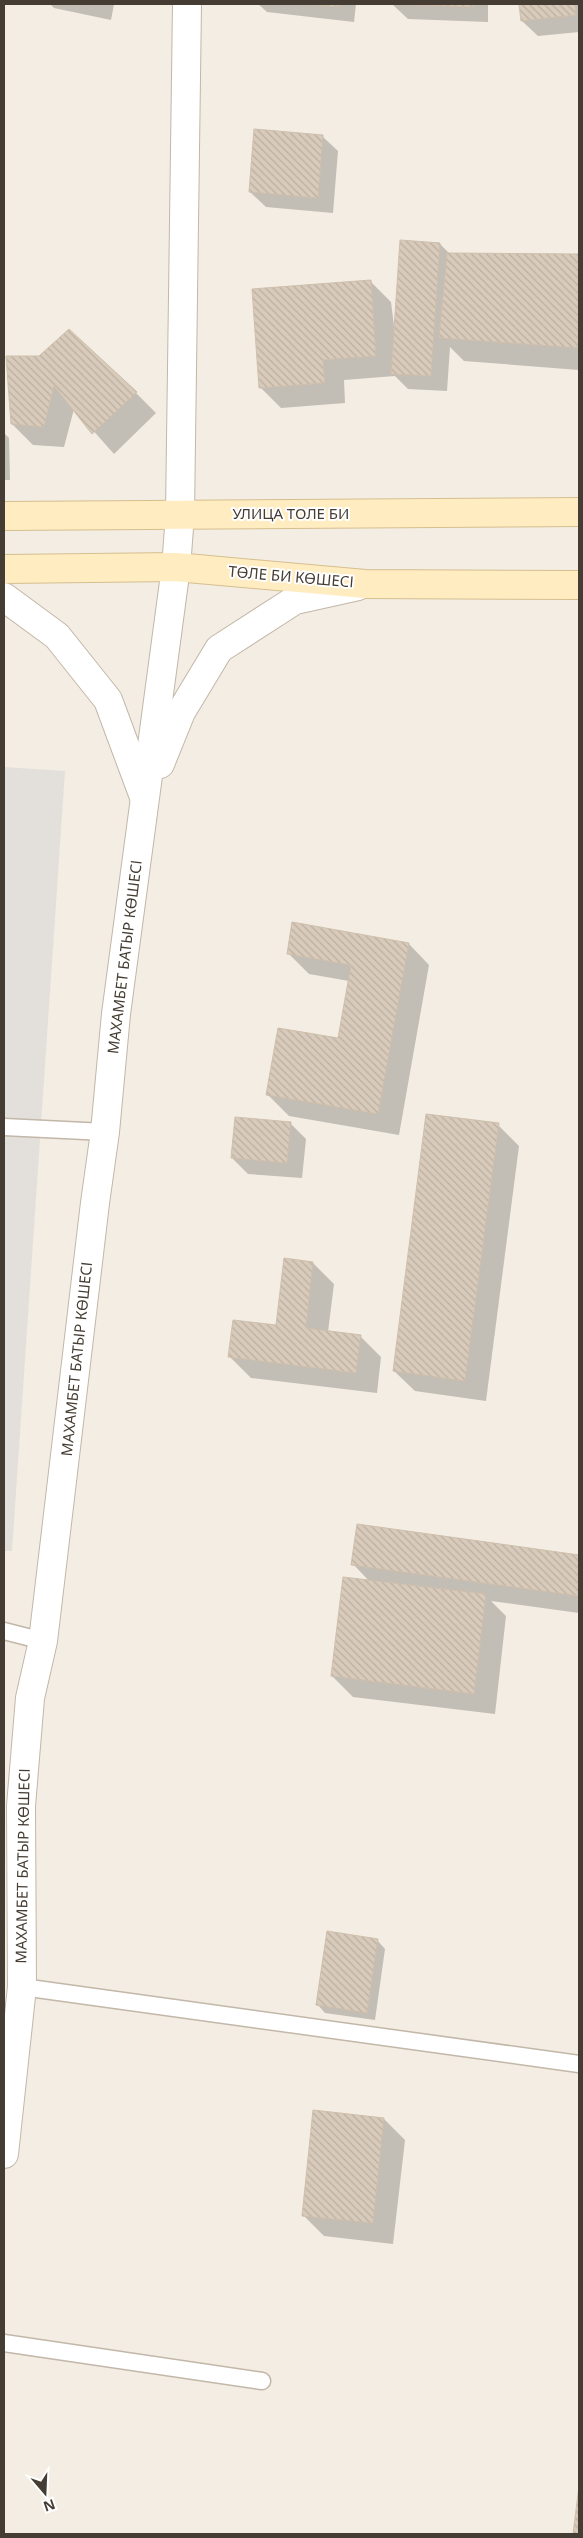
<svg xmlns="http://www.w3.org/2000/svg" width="583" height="2538" font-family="'Noto Sans',sans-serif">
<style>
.parking{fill:#e3e0dc}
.shadow{fill:#0003}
.building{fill:url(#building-back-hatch);stroke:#d0bfab}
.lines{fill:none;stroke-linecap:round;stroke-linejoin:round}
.service-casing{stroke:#c2b7a8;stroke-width:19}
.minor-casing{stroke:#c2b7a8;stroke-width:30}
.tertiary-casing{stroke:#c2b7a8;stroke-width:30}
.secondary-casing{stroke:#d6bf8f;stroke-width:30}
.service{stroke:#fff;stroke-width:16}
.minor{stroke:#fff;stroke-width:28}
.tertiary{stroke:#fff;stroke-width:28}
.secondary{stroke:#ffecc1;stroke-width:28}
.labels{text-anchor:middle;stroke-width:4;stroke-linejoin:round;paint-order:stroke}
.street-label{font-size:15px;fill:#453d33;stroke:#fff}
</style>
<defs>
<pattern id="building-back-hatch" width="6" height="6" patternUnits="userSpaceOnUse" patternTransform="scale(1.25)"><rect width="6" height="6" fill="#d8cbbb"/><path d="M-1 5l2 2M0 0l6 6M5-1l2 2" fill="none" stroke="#bbafa1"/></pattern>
</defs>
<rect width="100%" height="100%" fill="#f3ede3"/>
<!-- parking -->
<path class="parking" d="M4 767 65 771 12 1551H4Z"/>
<!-- shadow -->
<g class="shadow">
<path d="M50 4H114L111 20 54 8Z"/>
<path d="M258 4H356L354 22 267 12Z"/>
<path d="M392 4H488V22L408 19Z"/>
<path d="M520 4H579V32L538 36 522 21Z"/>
<path d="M322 136 338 151 333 213 266 207 250 192Z"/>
<path d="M440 244 450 254 579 255V370L464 361 450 347 447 391 408 389 395 376 344 380 345 403 281 408 260 387 370 281 391 302 395 334Z"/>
<path d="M7 357 136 393 156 413 114 454 74 409 64 447 33 445 12 424Z"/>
<path d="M4 433 9 438 10 480H4Z"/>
<path d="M409 944 429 965 399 1135 289 1116 268 1095 339 1039 349 981 309 974 288 953Z"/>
<path d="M290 1123 306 1139 302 1178 248 1174 232 1158Z"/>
<path d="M498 1125 519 1146 486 1401 415 1391 394 1371Z"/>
<path d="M313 1263 334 1284 328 1332 360 1336 381 1357 377 1393 251 1378 230 1357 277 1326Z"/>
<path d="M358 1525 579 1556V1613L491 1601 506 1616 495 1714 353 1697 332 1676 370 1582 353 1564Z"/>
<path d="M377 1940 385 1949 375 2020 325 2013 317 2004Z"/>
<path d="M384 2119 405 2140 393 2244 324 2236 303 2215Z"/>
</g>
<!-- building -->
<g class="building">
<path d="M309 4H339L338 7Z"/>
<path d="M391 4H473V7Z"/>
<path d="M519 4H575L576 15 521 21Z"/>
<path d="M254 129 323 135 318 198 249 192Z"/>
<path d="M400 240 440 243 431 376 391 374Z"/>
<path d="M447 253 579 254V348L439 338Z"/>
<path d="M371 280 376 356 323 360 325 383 259 388 252 289Z"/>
<path d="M69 329 137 392 92 434 54 386 44 427 11 424 6 356H39Z"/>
<path d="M292 922 409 943 378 1114 266 1095 278 1028 338 1038 351 965 287 954Z"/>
<path d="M426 1114 499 1123 465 1381 393 1371Z"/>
<path d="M235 1117 291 1122 287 1163 231 1158Z"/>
<path d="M284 1258 313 1262 306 1328 361 1335 356 1373 228 1357 233 1320 276 1325Z"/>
<path d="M357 1524 579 1555V1596L351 1565Z"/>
<path d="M343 1577 486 1594 474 1694 331 1676Z"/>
<path d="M327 1931 378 1939 367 2013 316 2005Z"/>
<path d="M313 2110 384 2118 373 2223 302 2216Z"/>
<path d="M579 2486V2534H573Z"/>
</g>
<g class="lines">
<defs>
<g id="service">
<path d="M4 1127 105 1132"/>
<path d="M4 1631 43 1641"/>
<path d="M22 1987 579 2064"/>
<path d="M4 2343 262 2381"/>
</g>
<path id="minor" d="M180 515 187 4"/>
<g id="tertiary">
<path d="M4 597 57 636 108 700 144 797"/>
<path d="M160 764 181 712 219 649 295 600 358 586"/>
<path d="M4 2154 22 1987 21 1806 30 1698 43 1641 95 1203 105 1132 116 1014 176 567 180 515"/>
</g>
<g id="secondary">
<path d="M4 516 579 512"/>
<path d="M4 569 176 567 365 584 579 585"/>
</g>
</defs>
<!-- service casing -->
<use href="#service" class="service-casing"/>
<!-- minor casing -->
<use href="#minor" class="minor-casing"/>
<!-- tertiary casing -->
<use href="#tertiary" class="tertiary-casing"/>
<!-- secondary casing -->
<use href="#secondary" class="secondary-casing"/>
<!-- service -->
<use href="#service" class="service"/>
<!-- minor -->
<use href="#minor" class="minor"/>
<!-- tertiary -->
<use href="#tertiary" class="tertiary"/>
<!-- secondary -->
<use href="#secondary" class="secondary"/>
</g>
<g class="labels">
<!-- street labels -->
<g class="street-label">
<text x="291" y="519">УЛИЦА ТОЛЕ БИ</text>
<text transform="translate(291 577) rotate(5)" y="5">ТӨЛЕ БИ КӨШЕСІ</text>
<text transform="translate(125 957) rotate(-83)" y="5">МАХАМБЕТ БАТЫР КӨШЕСІ</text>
<text transform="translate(77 1359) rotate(-84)" y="5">МАХАМБЕТ БАТЫР КӨШЕСІ</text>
<text transform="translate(23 1866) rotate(-89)" y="5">МАХАМБЕТ БАТЫР КӨШЕСІ</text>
</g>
</g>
<!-- border -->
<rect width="583" height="2538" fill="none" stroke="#453d33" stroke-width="10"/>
<!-- north arrow -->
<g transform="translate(45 2493) rotate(161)" stroke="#ffffff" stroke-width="4" paint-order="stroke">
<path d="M0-4L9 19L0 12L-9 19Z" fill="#453d33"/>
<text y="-8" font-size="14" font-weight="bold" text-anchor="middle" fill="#453d33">N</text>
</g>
</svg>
